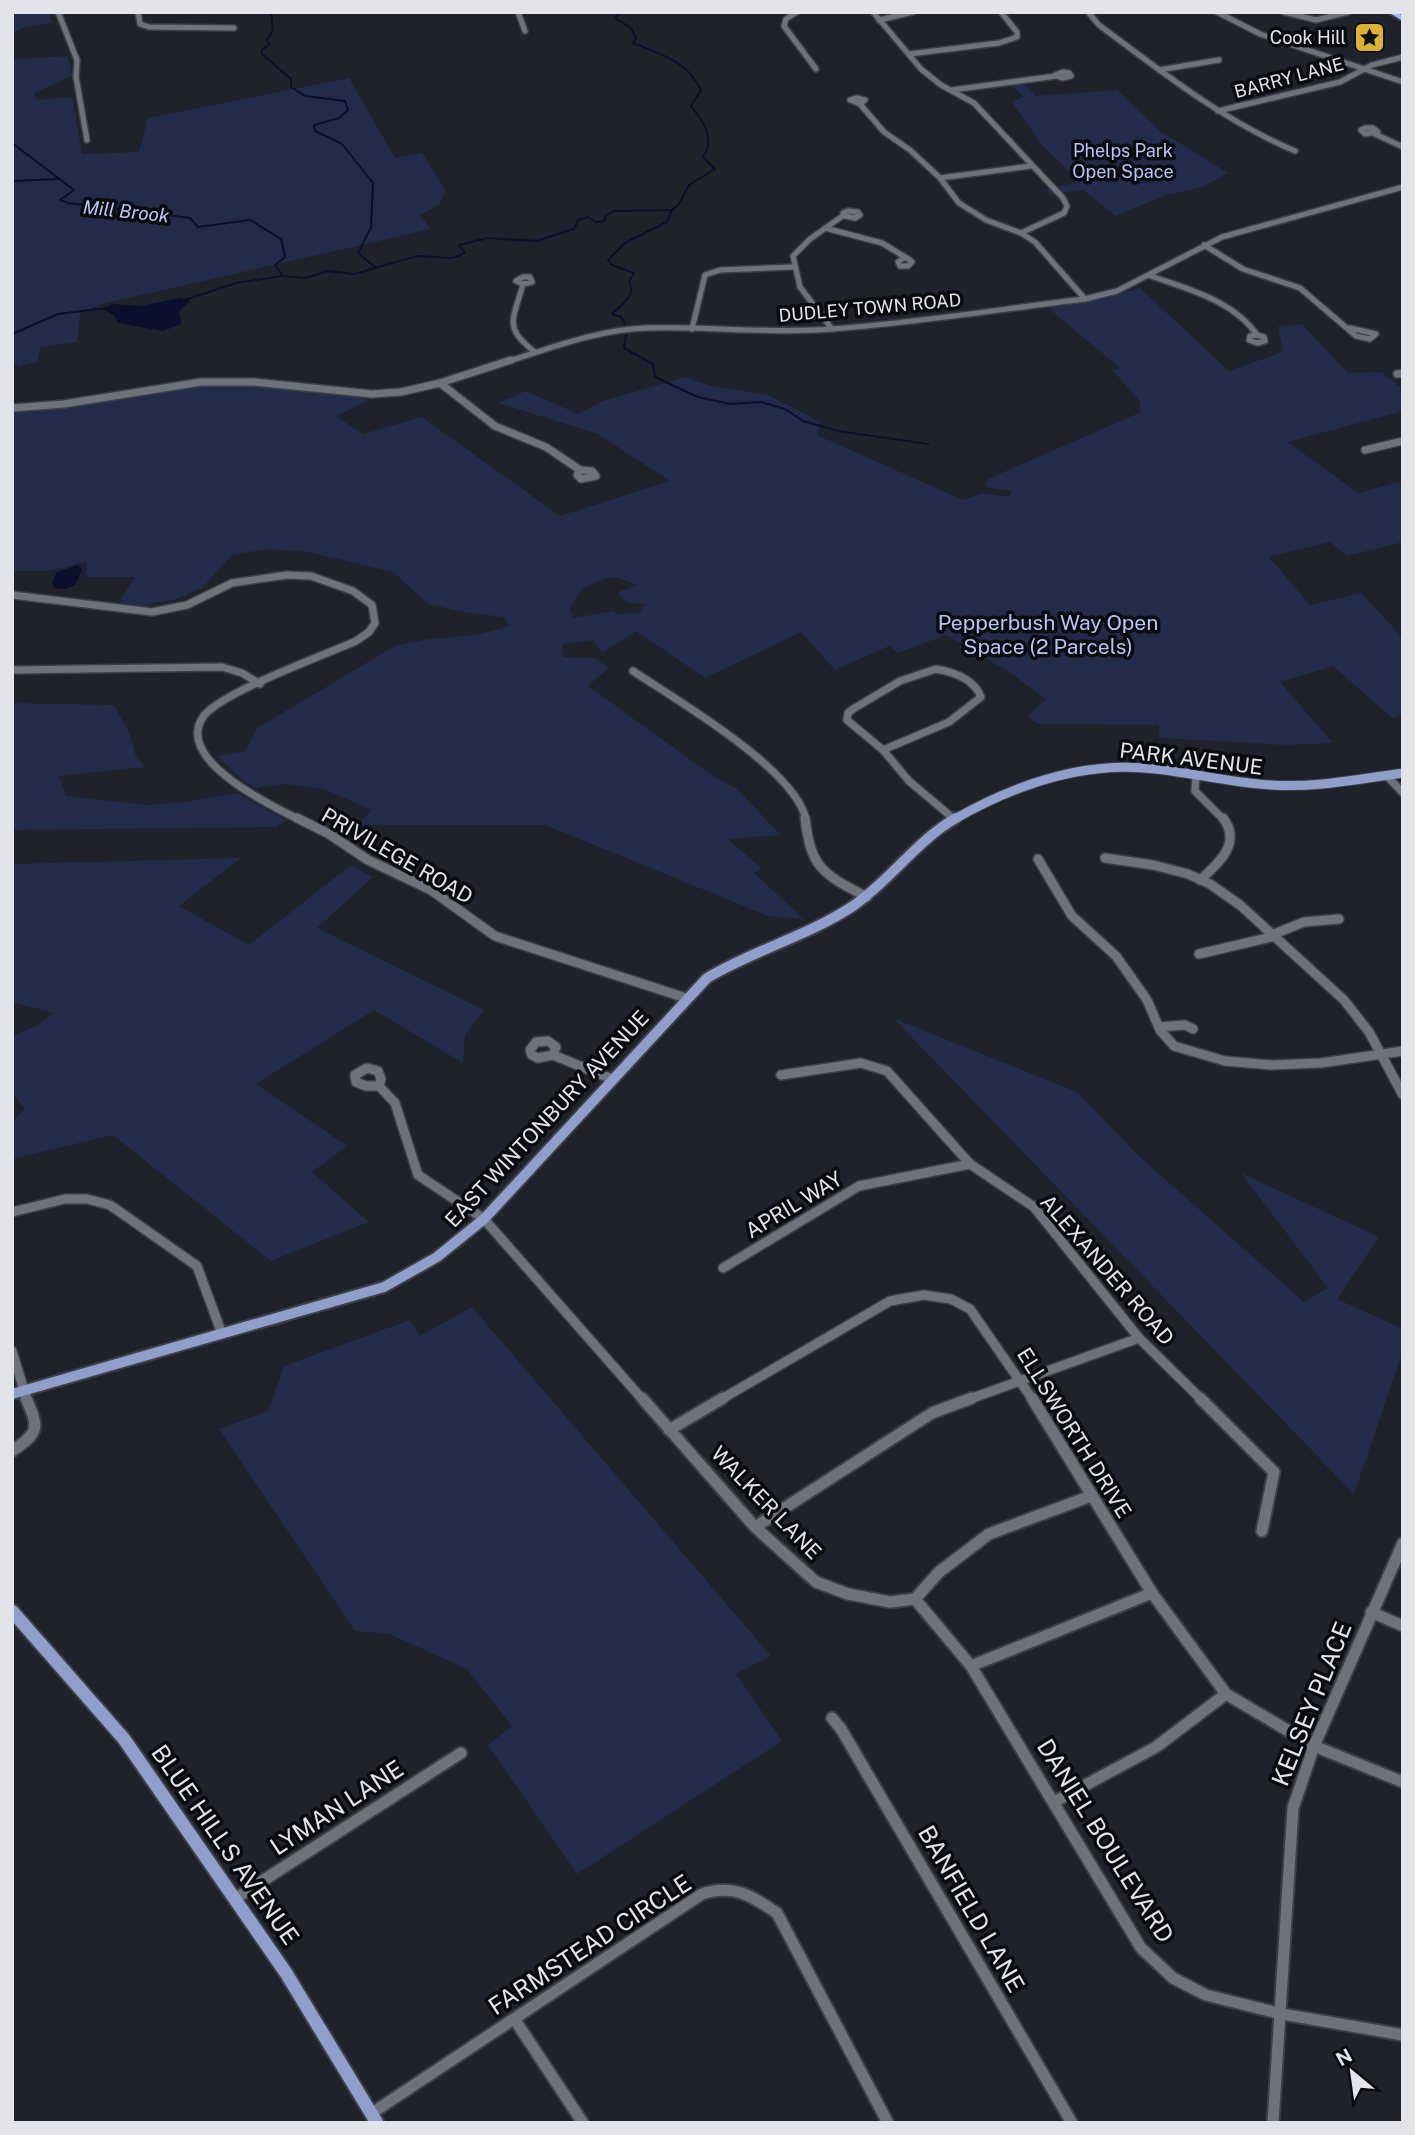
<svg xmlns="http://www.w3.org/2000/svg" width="1415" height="2135" font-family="'Public Sans',sans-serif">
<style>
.green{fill:#222b49;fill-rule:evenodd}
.water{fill:#090f2c}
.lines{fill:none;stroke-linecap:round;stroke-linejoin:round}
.stream{stroke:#090f2c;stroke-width:2}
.minor-far3-casing{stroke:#3d3f46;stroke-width:8}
.minor-far2-casing{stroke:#3d3f46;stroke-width:10}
.minor-far1-casing{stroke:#3d3f46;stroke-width:12}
.minor-casing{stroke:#3d3f46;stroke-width:15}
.major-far2-casing{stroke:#3d3f46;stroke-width:11}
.major-far1-casing{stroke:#3d3f46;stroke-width:14}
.major-casing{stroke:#3d3f46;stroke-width:17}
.highway-casing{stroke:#3d3f46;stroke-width:4}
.minor-far3{stroke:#6e727b;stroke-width:5}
.minor-far2{stroke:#6e727b;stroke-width:7}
.minor-far1{stroke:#6e727b;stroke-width:9}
.minor{stroke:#6e727b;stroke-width:11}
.major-far2{stroke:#8f9eca;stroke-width:9}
.major-far1{stroke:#8f9eca;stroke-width:10}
.major{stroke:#8f9eca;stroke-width:13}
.highway{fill:#a5bbfe;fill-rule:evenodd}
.labels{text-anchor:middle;stroke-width:7;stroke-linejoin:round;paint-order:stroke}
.far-poi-label{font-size:18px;fill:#e2e4ea;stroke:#0a0b0f;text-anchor:end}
.far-street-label{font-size:18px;fill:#e2e4ea;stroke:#0a0b0f}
.far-park-label{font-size:18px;fill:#b4c4f4;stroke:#0a0b0f}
.far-water-label{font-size:19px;font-style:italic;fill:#b7c7f8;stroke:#0a0b0f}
.park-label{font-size:21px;fill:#b4c4f4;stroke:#0a0b0f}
.street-label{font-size:21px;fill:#e2e4ea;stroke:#0a0b0f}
.near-street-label{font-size:24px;fill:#e2e4ea;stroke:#0a0b0f}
</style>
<rect width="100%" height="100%" fill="#1f222a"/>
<!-- green -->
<g class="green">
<path d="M12 12H49L52 23 25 27 12 33Z"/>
<path d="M68 56 72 76 34 93 37 100 72 97 82 154 139 152 148 118 349 78 395 158 422 153 446 191 440 203 420 216 431 229 102 304 80 314 77 342 41 347 37 362 19 366 12 361V59Z"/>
<path d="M1022 81 1036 96 1117 90 1160 131 1228 173 1202 187 1166 195 1116 216 1083 190 1051 195 1046 189 1080 182 1041 144 1012 102 1024 97 1008 83Z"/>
<path d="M1140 288 1229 371 1283 352 1278 326 1302 324 1348 373 1381 372 1403 389V411L1288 442 1358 493 1403 481V542L1347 556 1330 542 1269 557 1310 605 1361 593 1403 638V715L1392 718 1333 666 1280 682 1333 743 1284 745 1159 738V725L1038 724 1027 716 1046 699 1008 671 946 635 898 653 889 646 835 670 801 632 705 678 636 631 602 653 593 640 563 644V657L595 658 609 668 588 686 716 778 737 789 781 835 728 839 762 869 754 873 804 919 768 916 545 825H359L371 810 324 789 286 784 255 788 241 779 217 756 246 751 257 728 395 646 428 639 476 635 510 626 503 617 463 612 428 604 393 572 308 552 267 549 232 555 202 588 173 600 136 606 119 602 135 577H85L87 562 46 571H12V412L37 411 198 385H251L363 396 368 401 336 416 363 434 422 417 560 516 670 481 598 434 498 403 526 391 578 414 603 401 685 377 711 386 768 395 821 422 817 435 963 500 983 493 1009 497 1011 491 986 487 988 479 1141 412 1139 400 1112 370 1120 368 1048 308 1098 300ZM615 577 638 585 621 591 618 594 627 603 646 604 638 613 616 614 613 611 574 618 570 609C580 586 590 582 615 577Z"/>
<path d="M12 703 114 705 130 734 136 757 146 767 59 776 66 796 147 805 186 802 237 793 285 820 277 827 12 830Z"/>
<path d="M241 858 179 906 249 945 351 865 373 877 317 928 484 1010 465 1035 463 1063 374 1010 256 1084 347 1146 312 1172 369 1222 271 1261 113 1135 12 1159V1122L25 1109 12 1093V1036L36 1026 54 1013 12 1002V864Z"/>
<path d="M893 1018 1077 1092 1141 1158 1304 1302 1328 1288 1241 1173 1379 1237 1337 1299 1403 1329V1351L1354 1494Z"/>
<path d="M472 1307 771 1656 736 1674 782 1741 577 1874 488 1745 512 1726 467 1669 389 1634 355 1631 219 1429 268 1411 284 1366 410 1320 420 1336Z"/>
</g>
<!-- water -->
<g class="water">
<path d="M180 298 190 301 179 311 181 324 163 331 118 323 114 315 102 309 112 304 140 306Z"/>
<path d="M78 565 82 570 75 585 66 589 54 588 52 582 57 572Z"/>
</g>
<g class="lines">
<!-- stream -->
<g class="stream">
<path d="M271 12 273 30 267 40 269 45 262 49V54L291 79V87L305 96 345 101 348 110 339 118 314 125 315 131 342 144 373 183 371 227 358 253 376 268"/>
<path d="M12 143 74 190 60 200 68 203 190 218 198 227 250 220 281 239 285 257 275 265 283 276 306 278 328 271 354 274 417 256 453 258 465 253 459 245 488 238 536 241 574 229 578 220 588 217 596 222 605 221V216L614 211 672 210 679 204 689 185 715 169 703 157C716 139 703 121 691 106L701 90C686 60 662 55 633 43L636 38 631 28 615 18 621 12"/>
<path d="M12 181 58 179"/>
<path d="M185 300 236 283 283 276"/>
<path d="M625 324 621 317 612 314C621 305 637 295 629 282L634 273 612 265 608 260 625 243 667 222 672 210"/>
<path d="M12 334 58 314 106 308"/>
<path d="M626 334 624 348 653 364 655 377 698 397 730 404 761 402 785 409 803 421 838 431 928 444"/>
</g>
<defs>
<g id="minor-far3">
<path d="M58 12 77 60 76 77 87 140"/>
<path d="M138 12 140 24 149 27 234 28"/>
<path d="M518 12 525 31"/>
<path d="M797 12 786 19 784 26 816 69"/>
<path d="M873 12 921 69 941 85 974 103 1063 198 1067 206 1064 213 1021 233"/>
<path d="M1088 12 1099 25C1162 72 1222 120 1295 151"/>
<path d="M1217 12 1260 34 1403 82"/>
<path d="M1284 12 1316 20 1348 12"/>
<path d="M879 20 913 12"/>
<path d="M909 54 999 43 1017 37V32L1001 12"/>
<path d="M1159 70 1219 60"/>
<path d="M1063 72 1069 73 1071 76 1062 78 1055 75Z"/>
<path d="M952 90 1056 76"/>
<path d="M857 98 865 100 860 104 850 100Z"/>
<path d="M860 104 884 132 910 150 940 178 959 203 986 220 1021 233 1035 242 1085 299"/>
<path d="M1218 111 1340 82 1372 65 1403 57"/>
<path d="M1365 128H1373L1378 132 1365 134 1361 130Z"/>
<path d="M1375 134 1403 147"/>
<path d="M940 178 1031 166"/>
<path d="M848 211 858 212 860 215 855 218 845 216 843 213Z"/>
<path d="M825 228 882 243 910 260 912 262 908 266H900L898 262 905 257"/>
<path d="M1204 245 1243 269 1300 288 1356 336 1370 339 1376 334 1350 328"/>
<path d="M1151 276C1188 289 1234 301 1257 335"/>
<path d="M523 277H530L532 282 523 284 516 281Z"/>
<path d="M523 284C514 319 502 327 535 352"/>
<path d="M692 329 705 275 720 270 793 267"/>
<path d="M832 329 800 287 793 256 810 239 844 215"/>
<path d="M1257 335 1264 337 1265 341 1257 343 1249 340 1250 336Z"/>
<path d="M506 362C551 348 597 330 645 328 707 326 769 334 831 329 916 323 1001 309 1085 299L1117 291 1222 237 1403 187"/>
</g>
<g id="minor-far2">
<path d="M1397 374 1403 373"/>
<path d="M440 383 495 426 546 447 580 470"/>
<path d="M12 408 64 404 201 382H253L372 394 401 392 440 383 511 360"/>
<path d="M1365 450 1403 441"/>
<path d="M580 470 592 471 596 476 581 479 577 475Z"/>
<path d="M12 595 152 612 187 605 232 583 287 575 311 576 353 591 372 605 375 623 369 632 356 641C325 655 219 693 203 717 174 760 272 806 300 820"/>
<path d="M936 669C954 672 974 679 981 697L949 722 883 750 847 720 848 713 853 709 900 681Z"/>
<path d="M12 670 222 667 242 673 260 684"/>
<path d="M633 671C675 699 797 770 806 820"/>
<path d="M883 750 909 781 954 819"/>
<path d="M1196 775 1195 791 1224 820"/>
<path d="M1386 775 1403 793"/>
</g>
<g id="minor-far1">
<path d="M297 818 329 834 368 860 431 890 495 936 686 998"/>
<path d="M805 818C811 869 823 874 867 897"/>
<path d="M1105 858 1153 865 1188 874 1210 884 1240 905 1344 1000 1369 1032 1403 1095"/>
<path d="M1038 859 1072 916 1116 956 1147 1000 1160 1030 1174 1046 1225 1061 1271 1065 1321 1063 1403 1051"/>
<path d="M1200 880C1219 863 1242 843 1223 818"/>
<path d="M1274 934 1304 922 1339 919"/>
<path d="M1199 954 1276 936"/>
<path d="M1159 1027 1185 1025 1193 1029"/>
<path d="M548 1041 556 1047 553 1055 538 1058 532 1055 530 1050 536 1042Z"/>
<path d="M553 1055 612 1079"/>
<path d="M367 1068 378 1071 381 1079 379 1086H366L356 1082 355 1075Z"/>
<path d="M781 1075 861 1063 887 1071 970 1164 1034 1207 1139 1338 1202 1400"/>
<path d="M379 1086 395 1103 418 1175 484 1219 643 1400"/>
<path d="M12 1212 65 1199H87L110 1205 197 1266 222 1334"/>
<path d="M723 1268 859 1186 970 1164"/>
<path d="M12 1351 27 1400"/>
<path d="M720 1400 890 1301 924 1295 951 1299 970 1309 1033 1400"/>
<path d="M967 1400 1139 1338"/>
</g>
<g id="minor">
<path d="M642 1398 755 1527 816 1582 848 1594 890 1602 915 1599 939 1572 989 1534 1091 1496"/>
<path d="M1032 1398 1152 1593 1226 1694 1314 1746 1403 1782"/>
<path d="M1200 1398 1274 1472 1262 1531"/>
<path d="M669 1430 723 1398"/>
<path d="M12 1451C40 1432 39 1428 26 1398"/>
<path d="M755 1527 932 1413 972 1398"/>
<path d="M915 1599 971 1666 1141 1948 1173 1978 1206 1995 1282 2014 1403 2035"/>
<path d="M1371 1612 1403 1626"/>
<path d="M971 1666 1152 1593"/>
<path d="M832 1718 841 1729 1072 2123"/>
<path d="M1054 1802 1156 1747 1226 1694"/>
<path d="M236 1898 461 1753"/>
<path d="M515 2020 583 2123"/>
<path d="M372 2113 702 1894C733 1884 751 1895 777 1913L888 2123"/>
<path d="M1273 2123 1293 1808 1314 1746 1403 1543"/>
</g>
<path id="major-far2" d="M953 820C1014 785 1084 760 1155 769 1194 773 1232 783 1271 785 1315 788 1360 779 1403 773"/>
<path id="major-far1" d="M12 1394 384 1287 437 1257 484 1219 707 978C754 950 808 936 853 906 891 880 916 841 956 818"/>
<path id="major" d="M12 1611 124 1739 286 1973 377 2123"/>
<path id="highway" d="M1388 12H1396L1403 16V21Z"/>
</defs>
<!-- minor-far3 casing -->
<use href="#minor-far3" class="minor-far3-casing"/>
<!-- minor-far2 casing -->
<use href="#minor-far2" class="minor-far2-casing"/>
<!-- minor-far1 casing -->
<use href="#minor-far1" class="minor-far1-casing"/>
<!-- minor casing -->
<use href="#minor" class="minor-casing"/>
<!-- major-far2 casing -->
<use href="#major-far2" class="major-far2-casing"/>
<!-- major-far1 casing -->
<use href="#major-far1" class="major-far1-casing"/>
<!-- major casing -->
<use href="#major" class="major-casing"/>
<!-- highway casing -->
<use href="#highway" class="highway-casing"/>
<!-- minor-far3 -->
<use href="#minor-far3" class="minor-far3"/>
<!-- minor-far2 -->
<use href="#minor-far2" class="minor-far2"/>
<!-- minor-far1 -->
<use href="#minor-far1" class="minor-far1"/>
<!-- minor -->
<use href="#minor" class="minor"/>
<!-- major-far2 -->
<use href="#major-far2" class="major-far2"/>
<!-- major-far1 -->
<use href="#major-far1" class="major-far1"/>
<!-- major -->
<use href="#major" class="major"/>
<!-- highway -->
<use href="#highway" class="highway"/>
</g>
<!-- icons -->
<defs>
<symbol id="sight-square" viewBox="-11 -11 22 22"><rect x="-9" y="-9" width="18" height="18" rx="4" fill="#dbb233" stroke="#0a0b0f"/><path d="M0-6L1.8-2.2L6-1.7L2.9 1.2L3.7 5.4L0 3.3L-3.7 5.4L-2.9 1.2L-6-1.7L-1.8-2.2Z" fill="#111"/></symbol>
</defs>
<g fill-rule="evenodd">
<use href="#sight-square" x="1352" y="20" width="35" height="35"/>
</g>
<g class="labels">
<!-- far-poi labels -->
<g class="far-poi-label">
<text x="1346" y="44">Cook Hill</text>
</g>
<!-- far-street labels -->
<g class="far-street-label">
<text transform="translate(1289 78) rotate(-15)" y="6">BARRY LANE</text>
<text transform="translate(870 308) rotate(-5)" y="6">DUDLEY TOWN ROAD</text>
</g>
<!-- far-park labels -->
<g class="far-park-label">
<text x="1123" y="157">Phelps Park<tspan x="1123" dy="21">Open Space</tspan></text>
</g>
<!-- far-water labels -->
<g class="far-water-label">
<text transform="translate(126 211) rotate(6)" y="7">Mill Brook</text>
</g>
<!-- park labels -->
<g class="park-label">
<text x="1048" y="630">Pepperbush Way Open<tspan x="1048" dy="24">Space (2 Parcels)</tspan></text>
</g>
<!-- street labels -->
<g class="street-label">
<text transform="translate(1191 759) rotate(7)" y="7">PARK AVENUE</text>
<text transform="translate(397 856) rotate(30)" y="7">PRIVILEGE ROAD</text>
<text transform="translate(547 1119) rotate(-47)" y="7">EAST WINTONBURY AVENUE</text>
<text transform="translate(794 1205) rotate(-31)" y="7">APRIL WAY</text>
<text transform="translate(1107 1270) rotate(49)" y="7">ALEXANDER ROAD</text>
<text transform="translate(1074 1433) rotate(58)" y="7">ELLSWORTH DRIVE</text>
<text transform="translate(766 1503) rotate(46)" y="7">WALKER LANE</text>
</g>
<!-- near-street labels -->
<g class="near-street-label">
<text transform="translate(1312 1704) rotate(-68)" y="8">KELSEY PLACE</text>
<text transform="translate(337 1808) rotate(-33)" y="8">LYMAN LANE</text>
<text transform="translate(1105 1841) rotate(58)" y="8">DANIEL BOULEVARD</text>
<text transform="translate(225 1845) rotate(55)" y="8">BLUE HILLS AVENUE</text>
<text transform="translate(971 1909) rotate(60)" y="8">BANFIELD LANE</text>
<text transform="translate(590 1945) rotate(-33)" y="8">FARMSTEAD CIRCLE</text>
</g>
</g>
<!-- border -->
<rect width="1415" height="2135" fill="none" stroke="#e2e4ea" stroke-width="28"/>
<!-- north arrow -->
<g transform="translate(1352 2072) rotate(331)" stroke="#0a0b0f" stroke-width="5" paint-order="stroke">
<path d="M0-5L12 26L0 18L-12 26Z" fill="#e2e4ea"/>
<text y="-10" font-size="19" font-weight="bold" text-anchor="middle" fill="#e2e4ea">N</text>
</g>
</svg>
